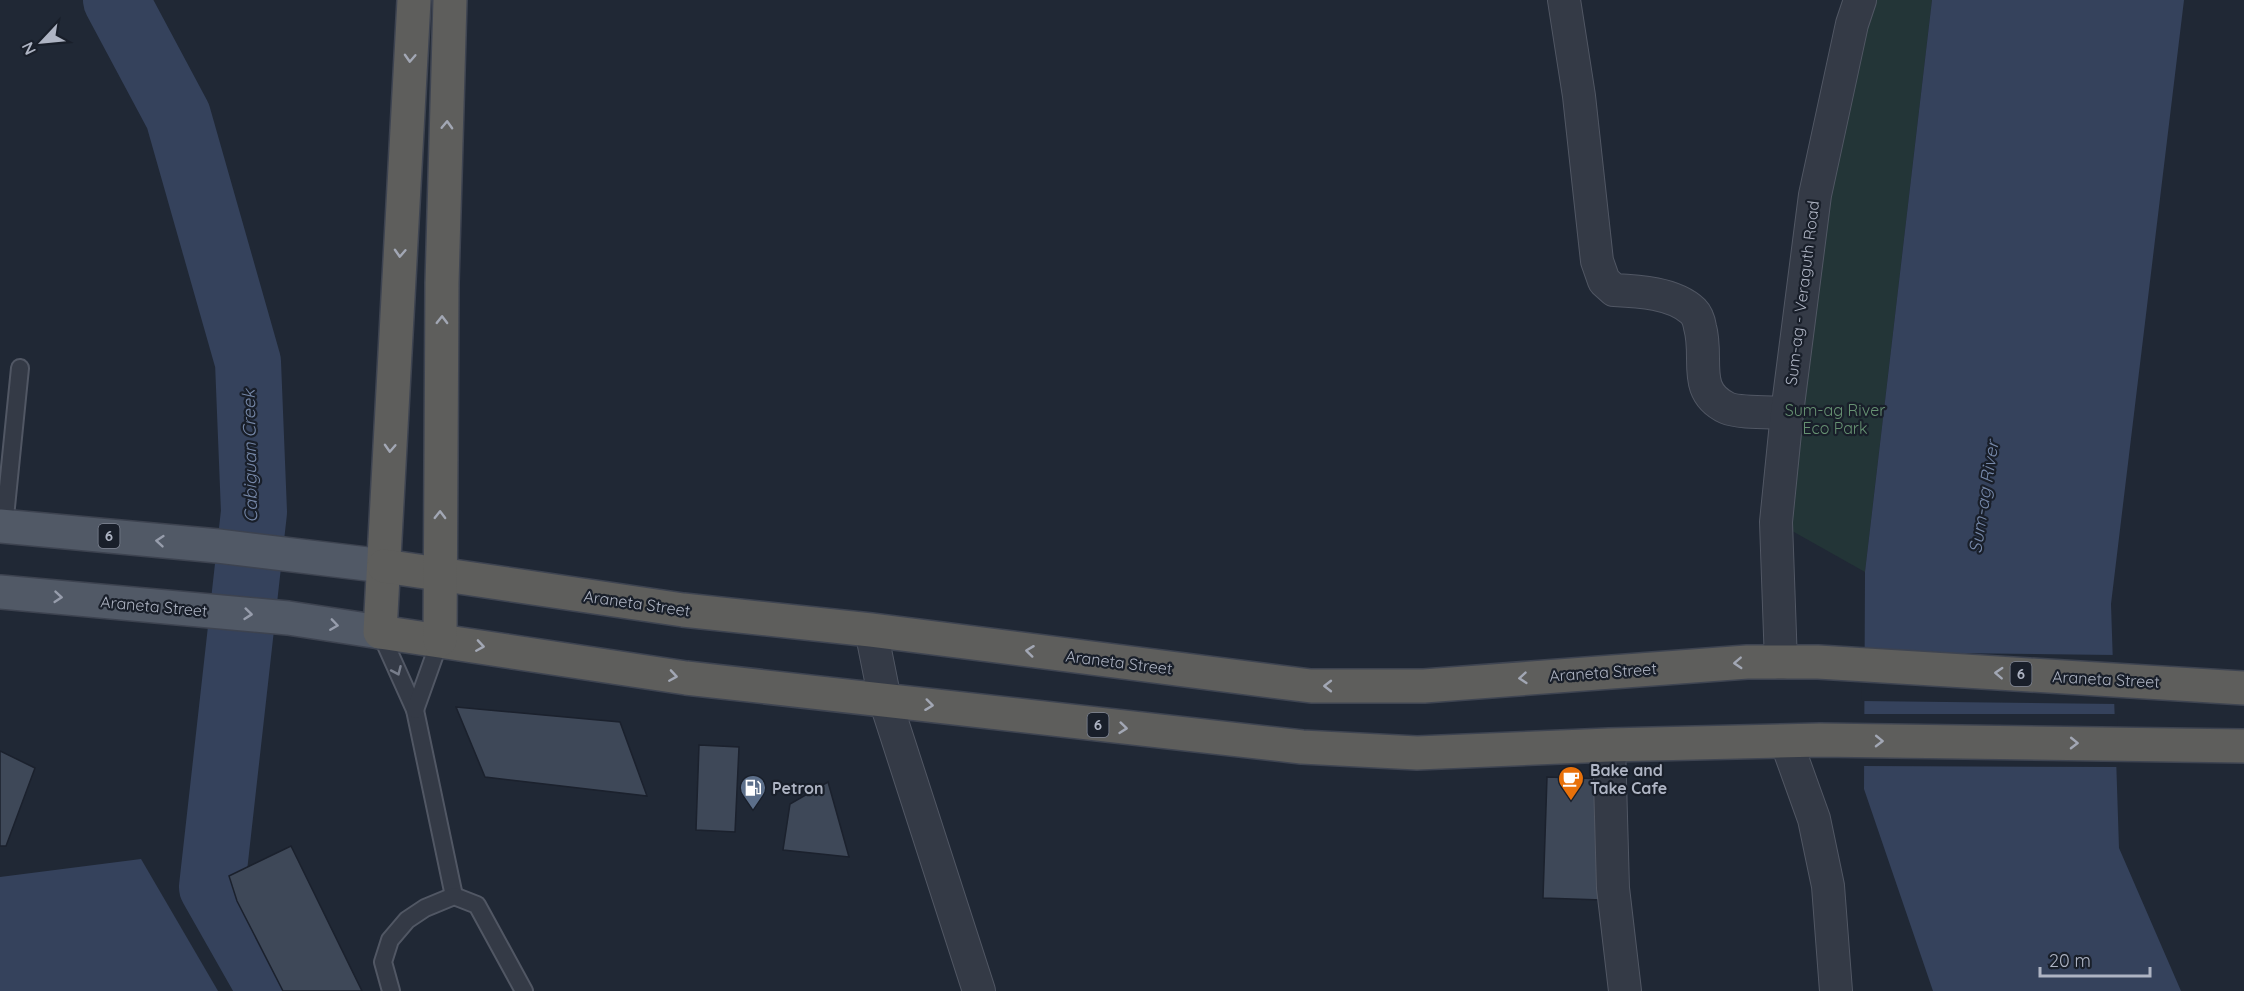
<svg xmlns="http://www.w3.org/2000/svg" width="2244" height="991" font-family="Quicksand,sans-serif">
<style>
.green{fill:#233537}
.water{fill:#35425c}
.pier{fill:#202835}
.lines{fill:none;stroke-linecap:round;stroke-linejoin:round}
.river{stroke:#35425c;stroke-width:66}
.building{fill:#3e4858;stroke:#1b212d;stroke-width:1.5}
.service-casing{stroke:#515764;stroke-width:20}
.minor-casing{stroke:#515764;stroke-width:34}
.primary-casing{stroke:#3d4350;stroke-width:36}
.trunk-casing{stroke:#3e4451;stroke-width:36}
.service{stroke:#343a46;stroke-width:16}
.minor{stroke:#343a46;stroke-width:32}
.primary{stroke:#515966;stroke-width:33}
.trunk{stroke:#5e5e5c;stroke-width:33}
.oneway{stroke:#a2a7b4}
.oneway2{stroke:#979dac}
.oneway3{stroke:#777d8b}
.labels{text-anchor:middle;stroke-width:4.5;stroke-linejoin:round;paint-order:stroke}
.shield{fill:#191f2a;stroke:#818795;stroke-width:1.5}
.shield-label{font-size:15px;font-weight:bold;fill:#aeb4c3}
.street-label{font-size:16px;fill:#aeb4c3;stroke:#191f2a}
.park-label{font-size:16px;fill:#679273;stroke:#191f2a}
.poi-label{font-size:16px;font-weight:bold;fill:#aeb4c3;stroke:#191f2a;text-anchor:start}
.water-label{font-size:18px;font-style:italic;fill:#7789aa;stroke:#191f2a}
</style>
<rect width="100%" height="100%" fill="#202835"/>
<!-- green -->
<path class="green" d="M1860 0H1932L1865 572 1776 522Z"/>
<!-- water -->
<g class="water">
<path d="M1932 0H2184L2111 604 2119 848 2181 991H1933L1864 789 1865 572Z"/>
<path d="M141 859 218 991H0V877Z"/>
</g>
<!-- pier -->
<g class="pier">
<path d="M1862 652 2115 655 2117 704 1861 701Z"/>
<path d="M1861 714H2117L2119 767 1861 766Z"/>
</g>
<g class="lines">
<!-- river -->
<path class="river" d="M116 0 178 116 248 362 254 512 212 887 271 991"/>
</g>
<!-- building -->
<g class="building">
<path d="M456 707 620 722 647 796 485 777Z"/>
<path d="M699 745 739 747 735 832 696 830Z"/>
<path d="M0 751 35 768 6 846H0Z"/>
<path d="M1547 777 1606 779 1602 900 1543 898Z"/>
<path d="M828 782 849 857 783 850 790 804Z"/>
<path d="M291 846 362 991H283L237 901 229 876Z"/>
</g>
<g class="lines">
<defs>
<g id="service">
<path d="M4 527 20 368"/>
<path d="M380 632 415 710 454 896"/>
<path d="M415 710 440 640"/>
<path d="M391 991 383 962 390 940 407 920 425 908 454 896 477 905 524 991"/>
</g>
<g id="minor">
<path d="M1564 0 1579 96 1597 261 1604 281 1614 290C1638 291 1674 293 1693 311 1697 315 1699 321 1700 327 1709 359 1691 391 1727 408 1738 413 1774 412 1787 413"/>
<path d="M871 630 885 700 979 991"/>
<path d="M1781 663 1776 522 1787 413 1815 195 1852 24 1860 0"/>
<path d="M1786 741 1814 819 1828 886 1836 991"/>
<path d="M1609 745 1613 888 1625 991"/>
</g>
<g id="primary">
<path d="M0 526 218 546 384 566"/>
<path d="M0 592 288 618 380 632"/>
</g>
<g id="trunk">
<path d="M414 0 380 632 686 678 1302 747 1417 753 1609 745 1820 740 2244 746"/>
<path d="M384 566 683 610 871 630 1311 686H1424L1747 662H1818L2244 688"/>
<path d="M440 640 442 283 450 0"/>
</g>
</defs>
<!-- service casing -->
<use href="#service" class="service-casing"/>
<!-- minor casing -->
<use href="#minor" class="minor-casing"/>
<!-- primary casing -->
<use href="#primary" class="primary-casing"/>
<!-- trunk casing -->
<use href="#trunk" class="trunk-casing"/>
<!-- service -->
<use href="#service" class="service"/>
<!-- minor -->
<use href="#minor" class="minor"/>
<!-- primary -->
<use href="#primary" class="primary"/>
<!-- trunk -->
<use href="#trunk" class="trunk"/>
</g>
<!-- one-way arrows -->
<defs><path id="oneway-chevron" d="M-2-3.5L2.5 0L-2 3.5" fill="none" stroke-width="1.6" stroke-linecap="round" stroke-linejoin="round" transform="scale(1.5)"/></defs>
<g class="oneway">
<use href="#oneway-chevron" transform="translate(410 58) rotate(93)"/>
<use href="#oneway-chevron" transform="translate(447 125) rotate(-88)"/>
<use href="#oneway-chevron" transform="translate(400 253) rotate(93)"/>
<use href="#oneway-chevron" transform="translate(442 320) rotate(-89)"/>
<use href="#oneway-chevron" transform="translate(390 448) rotate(93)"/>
<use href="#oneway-chevron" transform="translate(440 515) rotate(-89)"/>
<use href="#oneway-chevron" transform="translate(480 646) rotate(9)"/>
<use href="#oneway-chevron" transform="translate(1030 651) rotate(-173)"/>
<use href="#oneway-chevron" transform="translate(1738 663) rotate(177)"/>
<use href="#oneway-chevron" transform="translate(1999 673) rotate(-177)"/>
<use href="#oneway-chevron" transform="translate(673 676) rotate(9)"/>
<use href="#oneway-chevron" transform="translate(1523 678) rotate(175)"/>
<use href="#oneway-chevron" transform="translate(1328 686) rotate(180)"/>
<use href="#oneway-chevron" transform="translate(929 705) rotate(7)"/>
<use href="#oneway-chevron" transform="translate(1123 728) rotate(6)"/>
<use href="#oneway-chevron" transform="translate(1879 741) rotate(1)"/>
<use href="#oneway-chevron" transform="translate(2074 743) rotate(1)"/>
</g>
<g class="oneway2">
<use href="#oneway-chevron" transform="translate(160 541) rotate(-175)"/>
<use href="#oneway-chevron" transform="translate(58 597) rotate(5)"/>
<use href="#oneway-chevron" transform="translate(248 614) rotate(6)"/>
<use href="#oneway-chevron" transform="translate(334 625) rotate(8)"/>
</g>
<use class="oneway3" href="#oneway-chevron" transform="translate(397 671) rotate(66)"/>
<!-- icons -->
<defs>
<symbol id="cafe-pin" viewBox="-11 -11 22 30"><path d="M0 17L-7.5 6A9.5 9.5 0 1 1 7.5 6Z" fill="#e8710a" stroke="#191f2a"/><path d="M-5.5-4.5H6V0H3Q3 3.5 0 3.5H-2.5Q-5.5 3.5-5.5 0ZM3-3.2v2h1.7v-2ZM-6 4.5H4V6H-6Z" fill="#fff"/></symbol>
<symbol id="fuel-pin" viewBox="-11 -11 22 30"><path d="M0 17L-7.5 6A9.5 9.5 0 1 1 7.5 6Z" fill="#5c6f8a" stroke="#191f2a"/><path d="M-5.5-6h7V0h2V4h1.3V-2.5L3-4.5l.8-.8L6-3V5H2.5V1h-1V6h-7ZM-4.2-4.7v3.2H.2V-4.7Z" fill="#fff"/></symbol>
</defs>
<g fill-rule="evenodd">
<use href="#cafe-pin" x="1556" y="764" width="30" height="40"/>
<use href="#fuel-pin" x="738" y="773" width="30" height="40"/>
</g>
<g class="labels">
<!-- shield labels -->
<g class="shield">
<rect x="98.5" y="524" width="21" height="24" rx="4.5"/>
<rect x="2010.5" y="662" width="21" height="24" rx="4.5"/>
<rect x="1087.5" y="713" width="21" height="24" rx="4.5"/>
</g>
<g class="shield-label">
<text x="109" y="541">6</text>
<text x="2021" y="679">6</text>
<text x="1098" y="730">6</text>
</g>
<!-- street labels -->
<g class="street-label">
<text transform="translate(1802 293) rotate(-83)" y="6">Sum-ag - Veraguth Road</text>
<text transform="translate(637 603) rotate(8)" y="6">Araneta Street</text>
<text transform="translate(154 606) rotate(5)" y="6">Araneta Street</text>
<text transform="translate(1119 662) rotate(7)" y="6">Araneta Street</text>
<text transform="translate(1603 672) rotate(-4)" y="6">Araneta Street</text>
<text transform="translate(2106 679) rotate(3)" y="6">Araneta Street</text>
</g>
<!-- park labels -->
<g class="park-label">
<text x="1835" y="416">Sum-ag River<tspan x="1835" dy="18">Eco Park</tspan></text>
</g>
<!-- poi labels -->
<g class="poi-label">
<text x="1590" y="776">Bake and<tspan x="1590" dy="18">Take Cafe</tspan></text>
<text x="772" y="794">Petron</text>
</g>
<!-- water labels -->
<g class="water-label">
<text transform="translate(250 456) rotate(-91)" y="6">Cabiguan Creek</text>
<text transform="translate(1984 497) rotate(-81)" y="6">Sum-ag River</text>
</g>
</g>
<!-- north arrow -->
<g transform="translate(42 42) rotate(244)" stroke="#191f2a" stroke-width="4.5" paint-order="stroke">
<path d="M0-4.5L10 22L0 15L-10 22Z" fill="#aeb4c3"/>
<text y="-9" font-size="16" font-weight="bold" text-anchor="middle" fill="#aeb4c3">N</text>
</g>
<!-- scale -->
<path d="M2040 967v9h110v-9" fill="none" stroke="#aeb4c3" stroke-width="3"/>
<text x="2049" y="967" font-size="18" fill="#aeb4c3" stroke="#191f2a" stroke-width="4.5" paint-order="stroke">20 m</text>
</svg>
